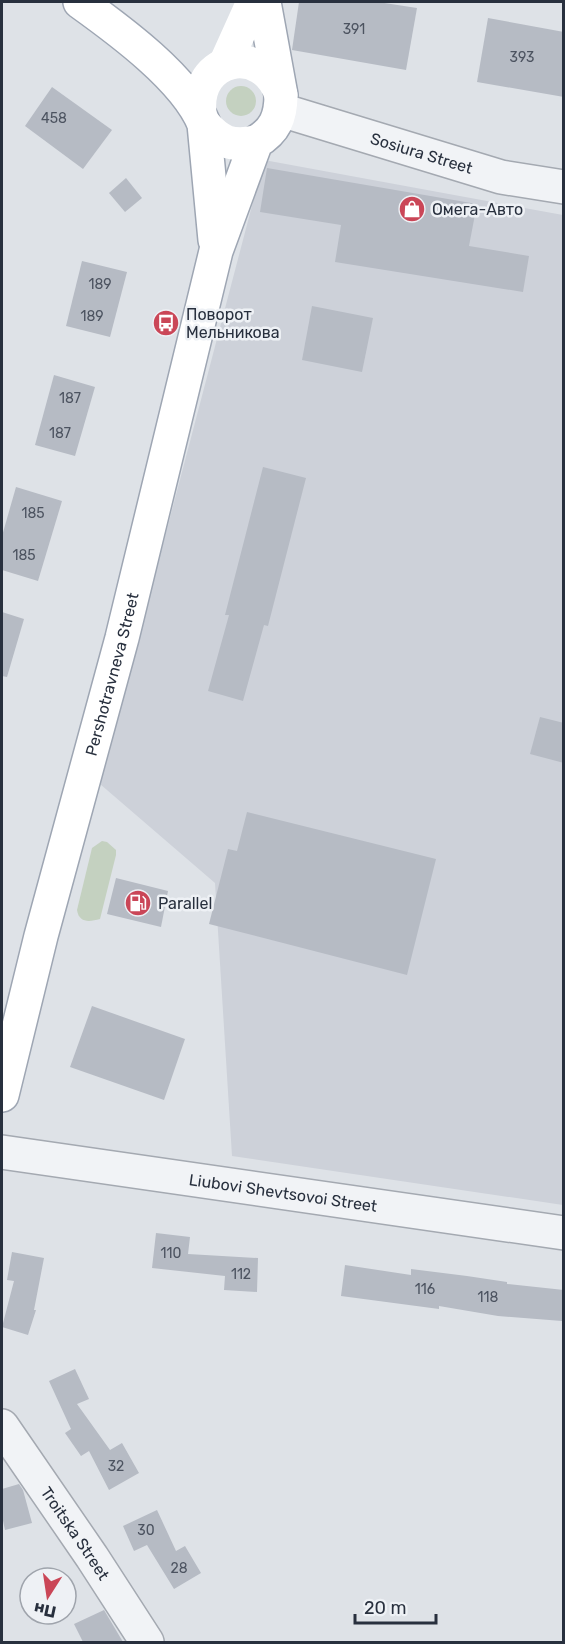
<svg xmlns="http://www.w3.org/2000/svg" width="565" height="1644" font-family="Rubik,sans-serif">
<style>
.built{fill:#cdd1d9}
.green{fill:#c4d1c0}
.building{fill:#b6bbc4}
.lines{fill:none;stroke-linecap:round;stroke-linejoin:round}
.street-casing{stroke:#a4a9b1;stroke-width:36}
.primary-casing{stroke:#9ea6b3;stroke-width:36}
.street{stroke:#f1f3f6;stroke-width:33}
.secondary{stroke:#fff;stroke-width:33}
.primary{stroke:#fff;stroke-width:33}
.labels{text-anchor:middle;stroke-width:5;stroke-linejoin:round;paint-order:stroke}
.number-label{font-size:14px;fill:#4c5360}
.street-label{font-size:16px;fill:#28303e;stroke:#eef1f5}
.poi-label{font-size:16px;fill:#28303e;stroke:#eef1f5;text-anchor:start}
</style>
<rect width="100%" height="100%" fill="#dee2e7"/>
<!-- built -->
<path class="built" d="M264 160 563 215V1205L232 1156 215 883 100 784Z"/>
<!-- green -->
<g class="green">
<circle cx="241" cy="101" r="15"/>
<path d="M102 841 107 842 116 850V855L100 919C89 922 79 923 77 910L92 848Z"/>
</g>
<!-- building -->
<g class="building">
<path d="M299 2H378L417 8 406 70 292 50Z"/>
<path d="M488 18 564 32V97L477 82Z"/>
<path d="M52 87 112 130 83 169 25 126Z"/>
<path d="M267 168 477 204 469 246 529 256 523 292 335 262 341 225 260 212Z"/>
<path d="M126 178 142 198 125 212 109 193Z"/>
<path d="M82 261 127 272 110 337 66 326Z"/>
<path d="M312 306 373 318 362 372 302 360Z"/>
<path d="M54 375 95 387 75 456 35 445Z"/>
<path d="M263 467 306 478 268 626 264 625 243 701 208 691 229 615H225Z"/>
<path d="M16 487 62 501 38 581 2 570V536Z"/>
<path d="M2 612 24 619 7 677 2 676Z"/>
<path d="M540 717 564 723V763L530 754Z"/>
<path d="M247 812 436 859 407 975 209 924 228 849 237 851Z"/>
<path d="M116 878 168 891 161 927 107 914Z"/>
<path d="M92 1006 185 1039 164 1100 70 1067Z"/>
<path d="M156 1233 190 1237 188 1254 258 1258 257 1292 224 1290 225 1276 152 1268Z"/>
<path d="M12 1252 44 1258 34 1310H36L28 1335 2 1327 14 1281 7 1280Z"/>
<path d="M345 1265 411 1275V1269L467 1276 507 1282V1284L564 1290 562 1321 498 1316 439 1306V1309L341 1296Z"/>
<path d="M75 1369 89 1399 77 1404 110 1450 122 1443 139 1473 109 1490 89 1451 81 1456 65 1433 71 1429 49 1381Z"/>
<path d="M19 1484 23 1490 32 1523 5 1530 2 1516V1489Z"/>
<path d="M157 1510 176 1551 185 1546 201 1573 174 1589 147 1545 134 1551 123 1526Z"/>
<path d="M104 1610 123 1642H83L74 1624Z"/>
</g>
<g class="lines">
<defs>
<g id="street">
<path id="s1" d="M281 110 501 177 564 187"/>
<path id="s2" d="M2 1152 564 1233"/>
<path id="s3" d="M2 1426 92 1557 147 1642"/>
</g>
<g id="primary">
<path d="M80 2C119 30 186 79 204 124L215 240"/>
<path id="s4" d="M2 1095 41 936 122 638 216 251 256 142C275 131 281 117 281 95L264 2"/>
</g>
</defs>
<!-- street casing -->
<use href="#street" class="street-casing"/>
<!-- primary casing -->
<use href="#primary" class="primary-casing"/>
<!-- street -->
<use href="#street" class="street"/>
<!-- secondary -->
<g class="secondary">
<path d="M225 64 253 2"/>
<path d="M200 113C194 56 263 42 281 95"/>
<path d="M204 124C220 142 231 147 256 142"/>
</g>
<!-- primary -->
<use href="#primary" class="primary"/>
</g>
<!-- icons -->
<defs>
<symbol id="shop-disc" viewBox="-11 -11 22 22"><circle r="9.5" fill="#ca4657" stroke="#eef1f5"/><path d="M-5-2.5h2.3a2.7 3.5 0 0 1 5.4 0H5L5.5 6h-11ZM-1.5-2.5h3a1.5 2.3 0 0 0-3 0Z" fill="#fff"/></symbol>
<symbol id="bus-disc" viewBox="-11 -11 22 22"><circle r="9.5" fill="#ca4657" stroke="#eef1f5"/><path d="M-5-6H5V4H4V6H2V4H-2V6H-4V4H-5ZM-3.5-4V0h7V-4ZM-3.5 1.2v1.5H-2V1.2ZM2 1.2v1.5H3.5V1.2Z" fill="#fff"/></symbol>
<symbol id="fuel-disc" viewBox="-11 -11 22 22"><circle r="9.5" fill="#ca4657" stroke="#eef1f5"/><path d="M-5.5-6h7V0h2V4h1.3V-2.5L3-4.5l.8-.8L6-3V5H2.5V1h-1V6h-7ZM-4.2-4.7v3.2H.2V-4.7Z" fill="#fff"/></symbol>
</defs>
<g fill-rule="evenodd">
<use href="#shop-disc" x="397" y="194" width="30" height="30"/>
<use href="#bus-disc" x="151" y="308" width="30" height="30"/>
<use href="#fuel-disc" x="123" y="888" width="30" height="30"/>
</g>
<g class="labels">
<!-- number labels -->
<g class="number-label">
<text x="354" y="34">391</text>
<text x="522" y="62">393</text>
<text x="54" y="123">458</text>
<text x="100" y="289">189</text>
<text x="92" y="321">189</text>
<text x="70" y="403">187</text>
<text x="60" y="438">187</text>
<text x="33" y="518">185</text>
<text x="24" y="560">185</text>
<text x="171" y="1258">110</text>
<text x="241" y="1279">112</text>
<text x="425" y="1294">116</text>
<text x="488" y="1302">118</text>
<text x="116" y="1471">32</text>
<text x="146" y="1535">30</text>
<text x="179" y="1573">28</text>
</g>
<!-- street labels -->
<g class="street-label">
<text dy="6" stroke="none"><textPath href="#s1" startOffset="147">Sosiura Street</textPath></text>
<text dy="6" stroke="none"><textPath href="#s4" startOffset="435">Pershotravneva Street</textPath></text>
<text dy="6" stroke="none"><textPath href="#s2" startOffset="284">Liubovi Shevtsovoi Street</textPath></text>
<text dy="6" stroke="none"><textPath href="#s3" startOffset="130">Troitska Street</textPath></text>
</g>
<!-- poi labels -->
<g class="poi-label">
<text x="432" y="215">Омега-Авто</text>
<text x="186" y="320">Поворот<tspan x="186" dy="18">Мельникова</tspan></text>
<text x="158" y="909">Parallel</text>
</g>
</g>
<!-- border -->
<rect width="565" height="1644" fill="none" stroke="#28303e" stroke-width="6"/>
<!-- north arrow -->
<g transform="translate(48 1596) rotate(192)"><circle r="28" fill="#eef1f5" stroke="#9fa4ac" stroke-width="1.5"/>
<path d="M0-4.5L10 22L0 15L-10 22Z" fill="#ca4657"/>
<text y="-9" font-size="16" font-weight="bold" text-anchor="middle" fill="#28303e">Пн</text>
</g>
<!-- scale -->
<path d="M355 1614v9h81v-9" fill="none" stroke="#28303e" stroke-width="3"/>
<text x="364" y="1614" font-size="18" fill="#28303e" stroke="#eef1f5" stroke-width="4.5" paint-order="stroke">20 m</text>
</svg>
